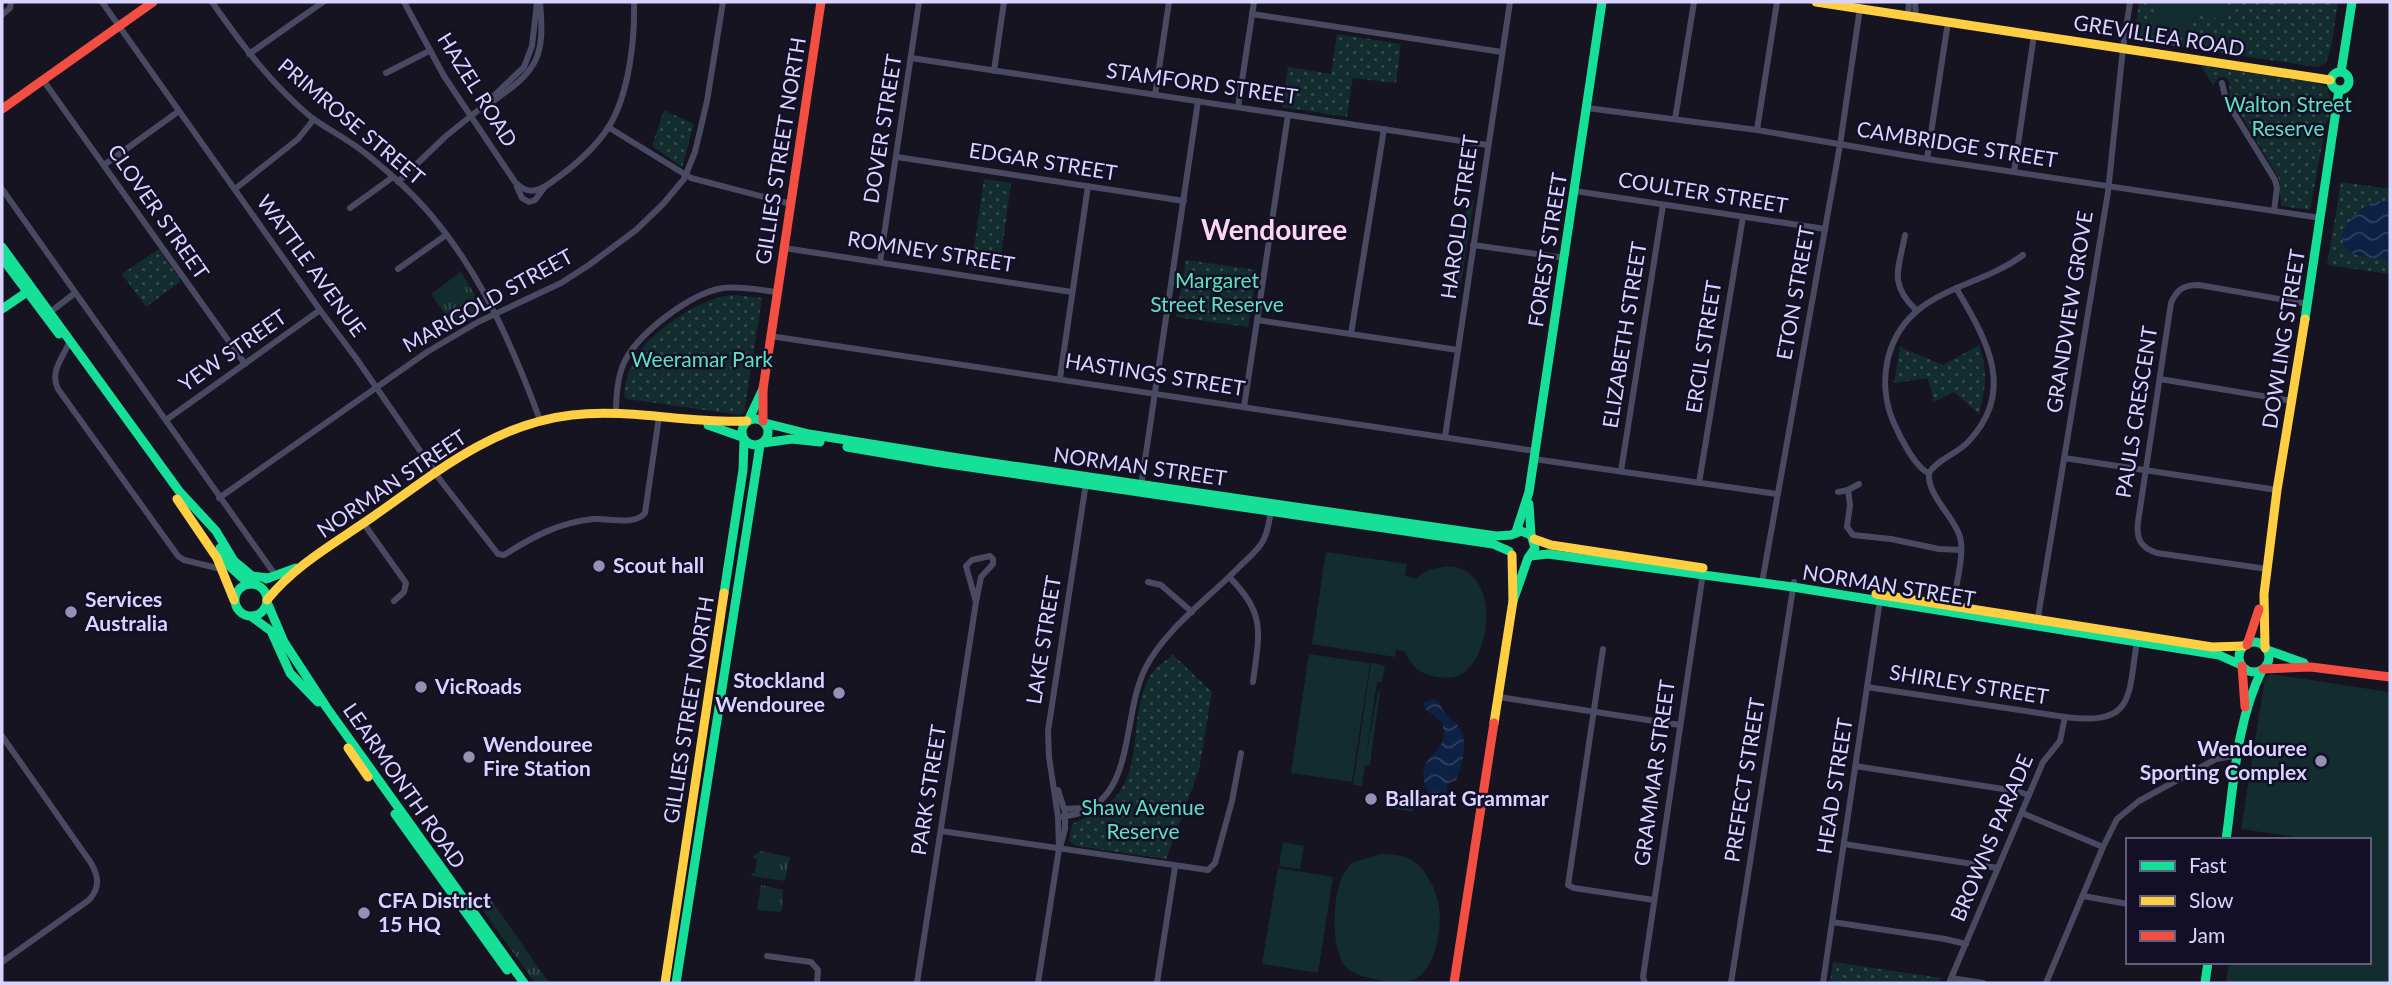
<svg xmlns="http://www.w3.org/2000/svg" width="2392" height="985" font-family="Lato,sans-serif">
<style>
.grass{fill:url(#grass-tufts)}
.park{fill:url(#park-dots)}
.pitch{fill:#132c2d}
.water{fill:url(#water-waves)}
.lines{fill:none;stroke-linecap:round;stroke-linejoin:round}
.street{stroke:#4a4962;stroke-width:6}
.fast{stroke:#16e098;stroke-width:9}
.slow{stroke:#ffcf43;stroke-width:9}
.jam{stroke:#f24e42;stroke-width:9}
.poi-dot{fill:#9591b1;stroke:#130f26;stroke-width:2.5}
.labels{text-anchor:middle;stroke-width:5;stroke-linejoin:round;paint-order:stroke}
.street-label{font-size:21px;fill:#d9d4ff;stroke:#130f26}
.park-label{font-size:21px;fill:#5fe0c0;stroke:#130f26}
.poi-label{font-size:21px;font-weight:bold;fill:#d9d4ff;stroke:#130f26;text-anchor:start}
.district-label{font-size:28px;font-weight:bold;fill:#ffd6f0;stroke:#130f26}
</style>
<defs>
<pattern id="grass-tufts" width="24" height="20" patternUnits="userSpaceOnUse" patternTransform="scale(1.75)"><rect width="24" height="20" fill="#132c2d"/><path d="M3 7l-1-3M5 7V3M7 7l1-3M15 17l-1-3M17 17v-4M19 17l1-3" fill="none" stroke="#354a4c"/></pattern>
<pattern id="park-dots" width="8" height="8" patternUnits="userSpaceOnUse" patternTransform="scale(1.75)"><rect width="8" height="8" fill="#132c2d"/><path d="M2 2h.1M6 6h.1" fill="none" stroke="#354a4c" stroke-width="1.8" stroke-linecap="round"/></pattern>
<pattern id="water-waves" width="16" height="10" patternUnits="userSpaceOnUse" patternTransform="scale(1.75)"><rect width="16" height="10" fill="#0d2144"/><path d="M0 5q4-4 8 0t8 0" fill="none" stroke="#304060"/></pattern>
</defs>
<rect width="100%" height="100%" fill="#161421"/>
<!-- grass -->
<g class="grass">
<path d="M1468 198 1474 201 1459 293 1453 290Z"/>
<path d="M461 272 483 308 481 314 455 328 431 294Z"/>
<path d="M761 851 790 857 785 881 752 876 751 873H755L757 859 753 858V856Z"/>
<path d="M761 885 783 890 782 909 780 912 757 910Z"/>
<path d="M492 901 549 983H535L484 912 483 902Z"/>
</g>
<!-- park -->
<g class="park">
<path d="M2139 2H2338L2331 48 2326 63 2316 67 2136 40 2134 37Z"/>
<path d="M1337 34 1401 44 1396 83 1353 78 1347 117 1282 107 1288 67 1331 74Z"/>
<path d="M2201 66 2318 83 2327 88 2333 106 2326 124 2310 210 2281 206 2279 179 2230 97 2229 81 2225 77H2219L2213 85Z"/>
<path d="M664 110 694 124 682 167 652 146Z"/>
<path d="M984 179 1011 183 999 272 971 269Z"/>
<path d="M2341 182 2390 189V274L2327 265Z"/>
<path d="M159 249 181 281 146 307 122 274Z"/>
<path d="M1186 260 1257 270 1248 327 1176 317Z"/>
<path d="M734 295 762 298 744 413 740 415 627 399 624 395C626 379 629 367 638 354 654 329 704 296 734 295Z"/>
<path d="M1979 345C1988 368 1986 390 1979 414L1954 392 1934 402 1928 378 1894 383 1900 347 1943 365Z"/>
<path d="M1173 655 1212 692 1199 770 1166 859 1076 846 1069 841 1072 824C1089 816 1106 809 1118 794 1144 760 1128 708 1152 673 1157 666 1167 660 1173 655Z"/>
<path d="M1833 962 1941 978 1939 983H1830Z"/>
</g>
<!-- pitch -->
<g class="pitch">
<path d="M2155 2H2227L2223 23 2212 16 2195 13 2191 35 2151 29Z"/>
<path d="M1326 552 1407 564 1405 576C1409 577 1413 578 1416 578 1418 577 1423 573 1425 572 1435 567 1452 564 1462 569 1498 585 1491 655 1462 674 1454 679 1445 678 1436 677 1419 674 1411 665 1404 651L1396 650 1395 657 1312 644Z"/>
<path d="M1309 654 1370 663 1352 782 1291 773Z"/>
<path d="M1371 663 1385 665 1382 682H1377L1366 756 1378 691H1380L1371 757 1370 766 1365 765 1362 786 1353 785Z"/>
<path d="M2271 674 2390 692V983H2226L2229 962H2369V840H2314L2241 829 2265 678Z"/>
<path d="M1387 789 1416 794 1413 812 1384 807Z"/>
<path d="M1283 842 1304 846 1300 869 1279 866Z"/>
<path d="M1381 854C1411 854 1422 863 1434 889 1441 905 1441 921 1438 937 1436 952 1429 970 1416 979 1401 985 1356 980 1345 966 1331 948 1333 903 1340 882 1342 876 1347 869 1351 863Z"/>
<path d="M1278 868 1333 877 1318 973 1262 964Z"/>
</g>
<!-- water -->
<g class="water">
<path d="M2376 201H2390V261C2381 259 2353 257 2348 251 2331 232 2359 207 2376 201Z"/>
<path d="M1433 699 1439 702C1445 718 1453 717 1460 729 1469 744 1462 766 1456 780L1447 784V798L1442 800 1429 795C1408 750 1453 760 1442 722L1424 708 1423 703Z"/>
</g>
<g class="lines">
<!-- street -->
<g class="street">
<path d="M102 2 320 310 356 358 441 481 498 554 504 555C532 537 560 522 594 519 609 518 635 526 645 513L659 417"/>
<path d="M212 2C242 45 271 84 312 118 323 126 336 133 348 141 366 152 382 167 398 181 468 244 508 333 540 420"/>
<path d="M404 2 444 76 515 182C528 196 540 191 553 181 573 167 594 149 608 128 629 95 635 40 634 2"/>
<path d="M1915 2 1916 17"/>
<path d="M1252 14 1502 52"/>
<path d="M2 15 10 8 11 2"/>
<path d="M1908 16 1909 2"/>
<path d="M249 54 323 2"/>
<path d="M911 58 1488 145"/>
<path d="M994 71 1004 2"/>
<path d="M386 73 429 51"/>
<path d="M43 80 245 364"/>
<path d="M2222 83 2226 100 2275 180 2277 188 2274 211"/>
<path d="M1155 95 1169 2"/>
<path d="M492 102C538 70 545 58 540 2"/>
<path d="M1238 107 1254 2"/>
<path d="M1587 108 1757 130 1927 159 2321 218"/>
<path d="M1675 119 1694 2"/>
<path d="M608 127 691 178 791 204"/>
<path d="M1757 130 1777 2"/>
<path d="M897 157 1184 201"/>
<path d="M1927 159 1948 22"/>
<path d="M104 165 179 111"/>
<path d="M2014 172 2034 35"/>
<path d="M398 182 446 136 481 108 524 67 532 46 537 2"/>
<path d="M517 187 522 198 529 202 535 200 544 188"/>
<path d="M2 189 276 576"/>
<path d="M235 189 298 139 314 119"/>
<path d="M1575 191 1825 229"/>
<path d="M350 208 393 177"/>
<path d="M1905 235C1899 269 1888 283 1916 310"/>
<path d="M1473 245 1565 258"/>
<path d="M784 248 1072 292"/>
<path d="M880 262 919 2"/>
<path d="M398 269 446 235"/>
<path d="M49 313 75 293"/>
<path d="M1257 320 1458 350"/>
<path d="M1351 334 1384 129"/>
<path d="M770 336 1535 451"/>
<path d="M68 345C61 360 50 373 58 389L178 556 184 560 221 569"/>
<path d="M1060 378 1088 186"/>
<path d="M2160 379 2293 401"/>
<path d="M1244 407 1288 115"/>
<path d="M616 413C616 397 617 380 623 365 636 334 691 293 723 288 741 286 760 290 777 292"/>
<path d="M166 420 320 310"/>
<path d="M1445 437 1510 2"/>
<path d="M2064 458 2277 490"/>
<path d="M1534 459 1777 494"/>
<path d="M1621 471 1663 205"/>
<path d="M1929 473C1937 460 1956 454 1967 443 2018 391 1986 339 1956 288"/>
<path d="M1699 483 1743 217"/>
<path d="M1141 487 1198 101"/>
<path d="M1848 490 1850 505 1847 527 1853 535 1891 539 1939 549 1961 550"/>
<path d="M1838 492 1848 490 1859 484"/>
<path d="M219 498 427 352 478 322 561 283 589 265 636 230 663 204 684 179 695 152 707 101 723 2"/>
<path d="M364 524 406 583 404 592 394 601"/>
<path d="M2267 569 2157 553C2141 548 2136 539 2138 522L2171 303C2177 289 2184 285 2199 285L2308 304"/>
<path d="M1229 577C1267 614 1259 634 1253 682"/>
<path d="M1148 582 1161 585 1192 612"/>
<path d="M1762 583 1840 145 1860 8"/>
<path d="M1952 608C1955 590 1965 554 1960 537 1954 516 1927 496 1929 473 1915 468 1899 435 1893 421 1885 402 1883 379 1888 358 1906 288 1975 291 2023 255"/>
<path d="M2037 623 2108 192 2123 48 2130 2"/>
<path d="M1603 649 1568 885 1574 888 1654 900"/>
<path d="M1867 687 2065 717"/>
<path d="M1499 697 1680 725"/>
<path d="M2 736 91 863C99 877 100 888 89 900L2 962"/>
<path d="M1855 766 2016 791 2029 795"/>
<path d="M1058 790 1064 809 1082 808 1095 802"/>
<path d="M2022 813 2103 847"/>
<path d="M1058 817C1139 812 1119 722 1145 669 1164 630 1209 598 1239 567 1247 559 1259 550 1264 539 1268 530 1270 518 1271 508"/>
<path d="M941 831 1208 870 1215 863 1232 801 1241 753"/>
<path d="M1061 844 1065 829V813"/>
<path d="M1844 844 1998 868"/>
<path d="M2083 896 2128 904"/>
<path d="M1832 922 1945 939 1966 944"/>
<path d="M767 956 811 962 818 970 817 983"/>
<path d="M1951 978 1983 983"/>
<path d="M917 983 976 602 981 577 993 564V559L990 556 972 560 966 566 976 602"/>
<path d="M1038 983 1059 849 1058 817 1049 757 1048 731 1086 483"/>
<path d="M1157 983 1175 867"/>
<path d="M1645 983 1643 977 1703 573"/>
<path d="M1731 983 1794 582"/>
<path d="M1823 983 1880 600"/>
<path d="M1949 983 2043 762 2060 741 2065 717C2135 726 2128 697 2137 641"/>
<path d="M2046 983 2103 847 2117 819 2139 801 2216 759 2239 755"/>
</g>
<!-- fast -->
<g class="fast">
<circle cx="2340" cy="81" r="9"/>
<path d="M2341 72 2352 2"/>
<path d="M2 247 179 491 216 531 234 561 252 576 269 578"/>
<path d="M2 258 59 334"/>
<path d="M2 309 30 290"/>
<path d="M2305 319 2339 90"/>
<circle cx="755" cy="432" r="13"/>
<path d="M748 421 763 389"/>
<path d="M765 423 809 434 958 458 1496 536 1511 535 1521 531 1531 535 1535 548 1528 558 1513 601"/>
<path d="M708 425 742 437"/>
<path d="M763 443 792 439 820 442"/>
<path d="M847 447 935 462 1493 544 1509 551"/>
<path d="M1529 504 1531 535"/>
<path d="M1516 532 1529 492 1602 2"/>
<path d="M220 548 227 564 249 584"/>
<path d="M1530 556 1548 554 1793 587 2219 655 2241 665"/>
<path d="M266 579 296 568"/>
<circle cx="251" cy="600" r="16"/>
<path d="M724 593 743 470 744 441"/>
<path d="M267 602 284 642 327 708 524 983"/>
<path d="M252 617 271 631 290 673 318 702"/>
<circle cx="2254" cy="657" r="15"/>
<path d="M2267 650 2304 663"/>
<path d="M395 814 507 970"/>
<path d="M2226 840C2234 783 2236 723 2262 670"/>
<path d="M676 983 760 445"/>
<path d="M2205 983 2208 962"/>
</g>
<!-- slow -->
<g class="slow">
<path d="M1816 2 2330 80"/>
<path d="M177 499 217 558 234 600"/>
<path d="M1534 539 1551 545 1703 568"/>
<path d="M1876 594 2212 647 2244 646"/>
<path d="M267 600C295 565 335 543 371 518 434 474 493 424 572 415 630 408 688 424 747 421"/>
<path d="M2265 648 2264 594 2277 490 2305 319"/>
<path d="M1494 723 1513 601 1512 555"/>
<path d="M348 748 368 777"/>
<path d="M665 983 724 593"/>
</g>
<!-- jam -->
<g class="jam">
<path d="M2 109 153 2"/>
<path d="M763 421V389L821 2"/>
<path d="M2247 645 2259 609"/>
<path d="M2242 666 2245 707"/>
<path d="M2263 669 2311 667 2390 677"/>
<path d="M1454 983 1494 723"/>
</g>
</g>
<!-- markers -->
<g class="poi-dot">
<circle cx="599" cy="566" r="7"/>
<circle cx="71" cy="612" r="7"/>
<circle cx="421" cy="687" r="7"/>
<circle cx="839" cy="693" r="7"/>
<circle cx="469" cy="757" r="7"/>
<circle cx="2321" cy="761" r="7"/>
<circle cx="1371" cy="799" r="7"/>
<circle cx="364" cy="913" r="7"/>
</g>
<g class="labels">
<!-- street labels -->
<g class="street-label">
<text transform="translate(2159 36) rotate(9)" y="7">GREVILLEA ROAD</text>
<text transform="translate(1202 84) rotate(8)" y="7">STAMFORD STREET</text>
<text transform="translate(477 90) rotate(58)" y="7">HAZEL ROAD</text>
<text transform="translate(351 122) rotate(40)" y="7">PRIMROSE STREET</text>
<text transform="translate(883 129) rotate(-81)" y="7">DOVER STREET</text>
<text transform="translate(1957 145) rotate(9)" y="7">CAMBRIDGE STREET</text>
<text transform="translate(781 151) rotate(-81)" y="7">GILLIES STREET NORTH</text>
<text transform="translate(1043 162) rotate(9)" y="7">EDGAR STREET</text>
<text transform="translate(1703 193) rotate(9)" y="7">COULTER STREET</text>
<text transform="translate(158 212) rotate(55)" y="7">CLOVER STREET</text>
<text transform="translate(1460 217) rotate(-82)" y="7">HAROLD STREET</text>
<text transform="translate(1548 250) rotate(-81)" y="7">FOREST STREET</text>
<text transform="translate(931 252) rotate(9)" y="7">ROMNEY STREET</text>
<text transform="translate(311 266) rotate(54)" y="7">WATTLE AVENUE</text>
<text transform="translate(1796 293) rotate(-80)" y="7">ETON STREET</text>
<text transform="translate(488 301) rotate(-29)" y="7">MARIGOLD STREET</text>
<text transform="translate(2070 312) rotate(-81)" y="7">GRANDVIEW GROVE</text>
<text transform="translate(1625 335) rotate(-81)" y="7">ELIZABETH STREET</text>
<text transform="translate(2284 339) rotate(-81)" y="7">DOWLING STREET</text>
<text transform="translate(1704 347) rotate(-81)" y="7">ERCIL STREET</text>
<text transform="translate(233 351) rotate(-35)" y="7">YEW STREET</text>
<text transform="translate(1155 375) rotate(9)" y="7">HASTINGS STREET</text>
<text transform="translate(2137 412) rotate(-81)" y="7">PAULS CRESCENT</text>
<text transform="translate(1140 467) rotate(8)" y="7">NORMAN STREET</text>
<text transform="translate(392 484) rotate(-34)" y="7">NORMAN STREET</text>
<text transform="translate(1889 586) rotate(9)" y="7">NORMAN STREET</text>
<text transform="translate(1044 640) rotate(-81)" y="7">LAKE STREET</text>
<text transform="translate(1969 685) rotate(9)" y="7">SHIRLEY STREET</text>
<text transform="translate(689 710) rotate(-81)" y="7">GILLIES STREET NORTH</text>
<text transform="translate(1655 773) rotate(-82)" y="7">GRAMMAR STREET</text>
<text transform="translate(1745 780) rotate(-81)" y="7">PREFECT STREET</text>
<text transform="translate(404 786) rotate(55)" y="7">LEARMONTH ROAD</text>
<text transform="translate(1835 786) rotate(-81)" y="7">HEAD STREET</text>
<text transform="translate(929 790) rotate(-81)" y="7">PARK STREET</text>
<text transform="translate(1992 838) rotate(-67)" y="7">BROWNS PARADE</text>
</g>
<!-- park labels -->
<g class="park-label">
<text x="2288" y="112">Walton Street<tspan x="2288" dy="24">Reserve</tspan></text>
<text x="1217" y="288">Margaret<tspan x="1217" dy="24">Street Reserve</tspan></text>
<text x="702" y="367">Weeramar Park</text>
<text x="1143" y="815">Shaw Avenue<tspan x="1143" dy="24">Reserve</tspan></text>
</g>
<!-- poi labels -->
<g class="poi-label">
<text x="613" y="573">Scout hall</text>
<text x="85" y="607">Services<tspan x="85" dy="24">Australia</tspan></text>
<text x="825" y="688" text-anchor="end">Stockland<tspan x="825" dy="24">Wendouree</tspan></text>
<text x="435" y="694">VicRoads</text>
<text x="483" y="752">Wendouree<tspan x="483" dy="24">Fire Station</tspan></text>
<text x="2307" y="756" text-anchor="end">Wendouree<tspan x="2307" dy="24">Sporting Complex</tspan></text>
<text x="1385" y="806">Ballarat Grammar</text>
<text x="378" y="908">CFA District<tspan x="378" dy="24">15 HQ</tspan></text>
</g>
<!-- district labels -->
<g class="district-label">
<text x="1274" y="240">Wendouree</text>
</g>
</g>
<!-- border -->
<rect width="2392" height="985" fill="none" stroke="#d9d4ff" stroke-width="7"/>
<!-- legend -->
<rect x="2126" y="838" width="245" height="126" fill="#130f26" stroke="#625e7d" stroke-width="2"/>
<rect x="2140" y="861" width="35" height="10" fill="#16e098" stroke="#625e7d" stroke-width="2"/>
<text x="2189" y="873" font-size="21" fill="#d9d4ff">Fast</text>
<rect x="2140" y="896" width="35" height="10" fill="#ffcf43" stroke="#625e7d" stroke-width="2"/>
<text x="2189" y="908" font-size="21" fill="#d9d4ff">Slow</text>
<rect x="2140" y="931" width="35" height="10" fill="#f24e42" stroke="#625e7d" stroke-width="2"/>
<text x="2189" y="943" font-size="21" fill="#d9d4ff">Jam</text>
</svg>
